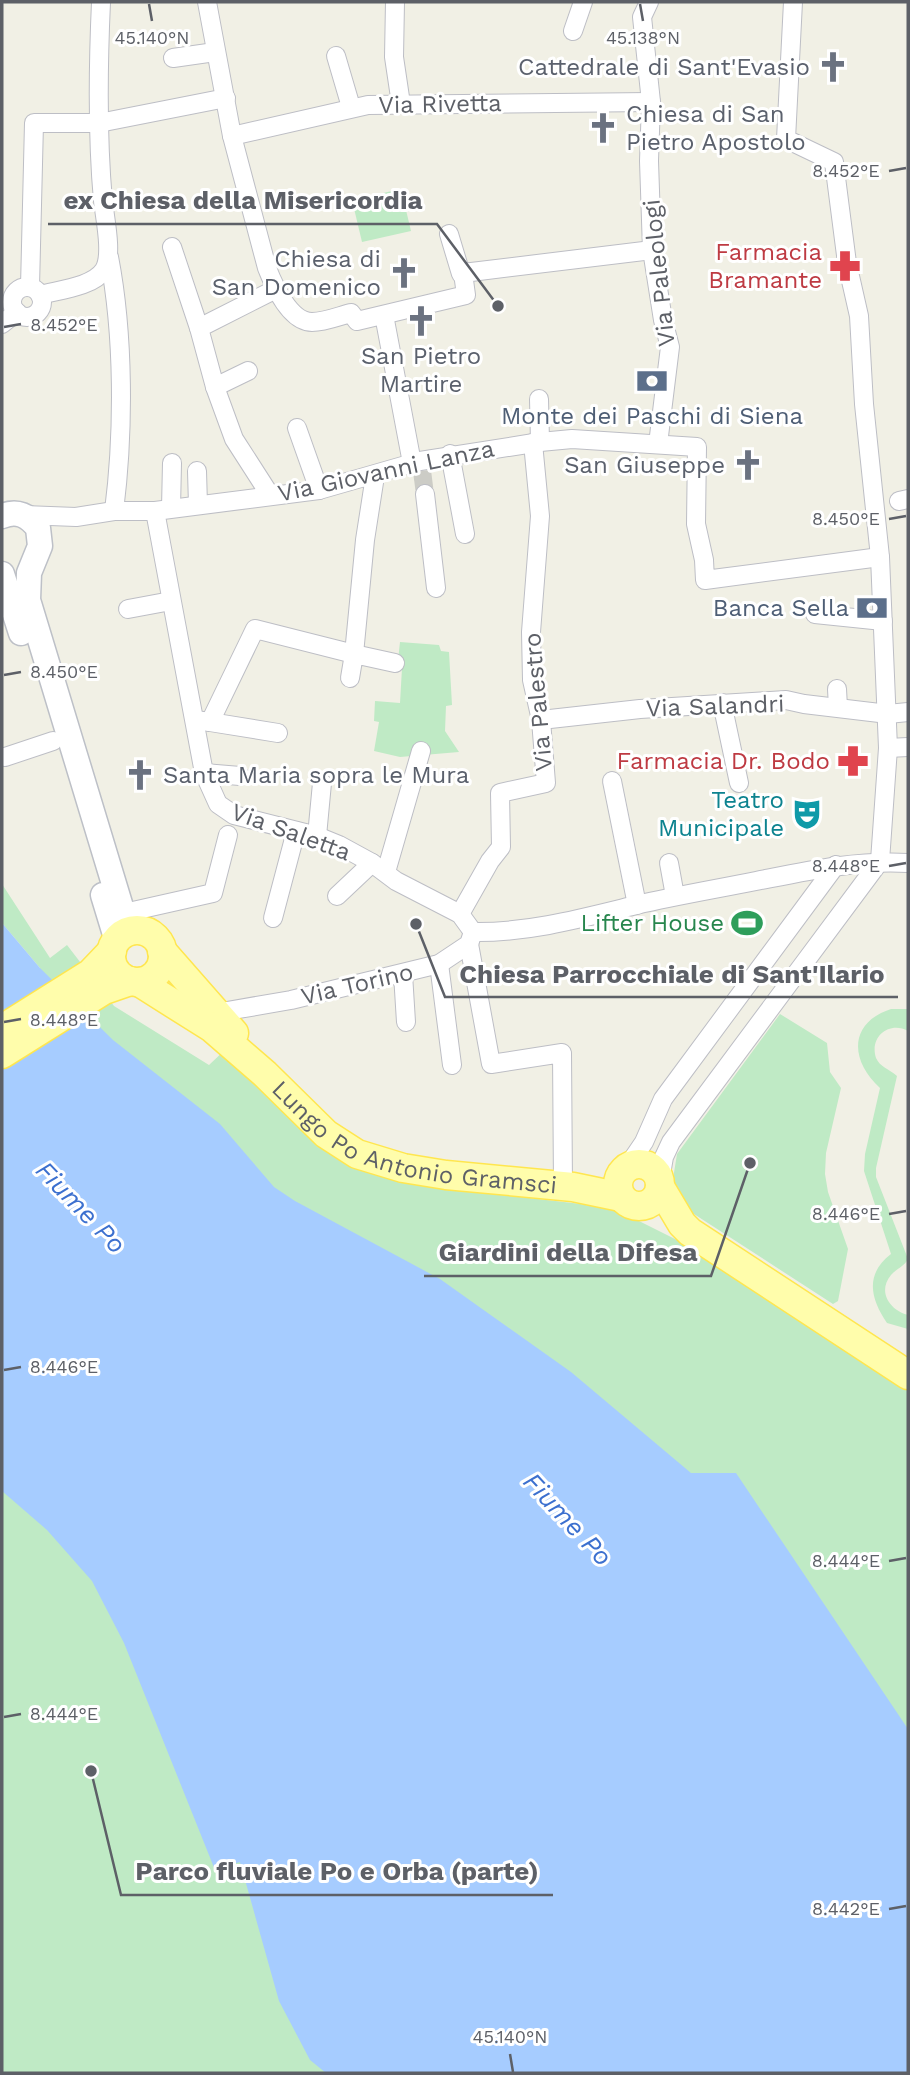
<svg xmlns="http://www.w3.org/2000/svg" width="910" height="2075" font-family="'Work Sans',sans-serif">
<style>
.green{fill:#bfeac5}
.water{fill:#a6ccff}
.lines{fill:none;stroke-linecap:round;stroke-linejoin:round}
.minor-tunnel{stroke:#ccccc6;stroke-width:18;stroke-dasharray:18 9;stroke-linecap:butt}
.minor-casing{stroke:#bdbec5;stroke-width:20}
.secondary-casing{stroke:#bdc0c7;stroke-width:27}
.primary-casing{stroke:#ffe64f;stroke-width:31}
.minor{stroke:#fff;stroke-width:18}
.secondary{stroke:#fff;stroke-width:24}
.primary{stroke:#fffdab;stroke-width:28}
.ticks{fill:none;stroke:#5d6067;stroke-width:2.5}
.labels{text-anchor:middle;stroke-width:6;stroke-linejoin:round;paint-order:stroke}
.worship-label{font-size:24px;fill:#5b616d;stroke:#fff;text-anchor:end}
.street-label{font-size:24px;fill:#5d6067;stroke:#fff}
.health-label{font-size:24px;fill:#be3a42;stroke:#fff;text-anchor:end}
.service-label{font-size:24px;fill:#4e5e75;stroke:#fff}
.culture-label{font-size:24px;fill:#0d838f;stroke:#fff;text-anchor:end}
.leisure-label{font-size:24px;fill:#27864d;stroke:#fff;text-anchor:end}
.water-label{font-size:26px;font-style:italic;fill:#3c70cf;stroke:#fff}
.ticks-label{font-size:18px;text-anchor:middle;fill:#5d6067;stroke:#fff;stroke-width:6;stroke-linejoin:round;paint-order:stroke}
.leader{fill:none;stroke:#5d6067;stroke-width:2.5}
.callout-dot{fill:#5d6067;stroke:#fff;stroke-width:2.5}
.callout-label{font-size:26px;text-anchor:middle;font-weight:bold;fill:#5d6067;stroke:#fff;stroke-width:6;stroke-linejoin:round;paint-order:stroke}
</style>
<rect width="100%" height="100%" fill="#f1f0e5"/>
<!-- green -->
<g class="green">
<path d="M401 189 411 231 362 242 352 200Z"/>
<path d="M400 642 439 645 441 651 449 652 452 705 446 706 445 731 459 752 400 757 374 751 379 722 374 721 375 701 400 703 402 668 398 660Z"/>
<path d="M2 884 50 958 67 945 114 1006 209 1065 227 1048 322 1143 445 1188 581 1204 621 1212 703 1253 859 1355 908 1391V2073H2V1077L40 968 2 923Z"/>
<path d="M891 1009H908V1031C890 1021 869 1036 876 1058 880 1067 889 1069 897 1076L876 1168V1177L908 1259C904 1267 897 1268 891 1275 877 1292 890 1310 908 1315V1329L887 1323C870 1298 865 1274 891 1254L864 1171 865 1154 880 1088C850 1061 848 1023 891 1009Z"/>
<path d="M780 1014 827 1043 830 1072 841 1088 826 1153 825 1174 828 1192 848 1249 838 1301 833 1304 680 1205 672 1185 677 1154Z"/>
</g>
<!-- water -->
<path class="water" d="M2 923 40 968 113 1040 220 1124 274 1187 295 1201 440 1279 571 1372 691 1473H736L908 1729V2073H326L310 2060 279 2001 240 1862 215 1870 124 1643 92 1581 47 1530 2 1491Z"/>
<g class="lines">
<!-- minor-tunnel -->
<path class="minor-tunnel" d="M422 471 425 494"/>
<defs>
<g id="minor">
<path d="M207 2 232 136 267 268C274 286 290 322 312 322 325 322 339 316 351 313L357 321 466 295 463 273 652 250"/>
<path d="M395 2 394 57 401 104"/>
<path d="M649 2 642 17 651 102 649 161 652 250 663 320 670 347 658 444"/>
<path d="M793 2 786 139 834 162 847 263 859 316 864 404 880 557 888 748 880 861"/>
<path d="M573 31 583 2"/>
<path d="M336 56 351 107"/>
<path d="M173 58 215 52"/>
<path d="M232 136 368 105 651 102"/>
<path d="M449 234 461 274 463 273"/>
<path d="M172 247 199 328"/>
<path d="M109 257C124 335 124 432 114 511"/>
<path d="M30 287 34 123H99L226 98"/>
<circle cx="27" cy="302" r="15"/>
<path d="M40 295C58 290 93 287 104 270 113 255 105 219 103 201 97 135 98 68 101 2"/>
<path d="M384 315 412 463"/>
<path d="M2 324 17 312"/>
<path d="M215 387 248 371"/>
<path d="M539 399 540 442"/>
<path d="M297 428 319 490"/>
<path d="M450 454 465 534"/>
<path d="M197 471 198 505"/>
<path d="M425 494 436 588"/>
<path d="M270 495 234 439 215 387 199 328 276 289"/>
<path d="M899 501 908 499"/>
<path d="M171 508 172 463"/>
<path d="M155 511 204 773 218 804 234 815 317 836 339 845 372 863 396 881 460 914 473 932"/>
<path d="M24 515 76 517 114 511H155L319 490 420 461 540 442 572 439 697 447 696 524 704 560 705 580 880 557"/>
<path d="M128 609 171 601"/>
<path d="M815 614 883 621"/>
<path d="M350 678 354 654 395 663"/>
<path d="M837 689 838 707"/>
<path d="M722 703 739 783"/>
<path d="M195 720 210 722 255 629 354 654 365 540 375 476"/>
<path d="M541 720 640 709 786 700 804 704 888 714 908 712"/>
<path d="M210 722 278 733"/>
<path d="M888 748 908 747"/>
<path d="M5 757 53 741"/>
<path d="M204 773 240 776"/>
<path d="M612 781 637 905"/>
<path d="M317 836 322 783"/>
<path d="M669 863 675 896"/>
<path d="M386 872 421 751"/>
<path d="M337 896 372 863"/>
<path d="M124 913 213 893 228 835"/>
<path d="M460 914 490 861 501 847 500 793 546 783 541 720 532 680 531 632 540 516 533 443"/>
<path d="M273 918 296 831"/>
<path d="M473 932C528 933 583 918 636 905 675 896 716 889 756 881 807 871 856 860 908 863"/>
<path d="M469 944 491 1064 562 1053 563 1186"/>
<path d="M439 964 452 1065"/>
<path d="M403 974 406 1022"/>
<path d="M227 1011 291 1000 439 964 469 944 472 935"/>
<path d="M627 1167 644 1142 663 1099 836 865"/>
<path d="M660 1180 664 1157 671 1142 880 861"/>
</g>
<g id="secondary">
<path d="M2 516C17 510 28 515 38 528L40 546 29 573 28 600 121 907 137 931"/>
<path d="M2 574 21 633"/>
<path d="M103 895 117 941"/>
</g>
<g id="primary">
<circle cx="137" cy="956" r="26"/>
<path d="M162 951 234 1033"/>
<path id="s1" d="M139 982 212 1028 265 1074 326 1134 357 1154 403 1168 446 1175 573 1187 621 1197"/>
<path d="M2 1029 91 973 112 951"/>
<path d="M2 1054 104 990 130 981"/>
<circle cx="639" cy="1185" r="21"/>
<path d="M660 1187 682 1224 690 1232 908 1375"/>
</g>
</defs>
<!-- minor casing -->
<use href="#minor" class="minor-casing"/>
<!-- secondary casing -->
<use href="#secondary" class="secondary-casing"/>
<!-- primary casing -->
<use href="#primary" class="primary-casing"/>
<!-- minor -->
<use href="#minor" class="minor"/>
<!-- secondary -->
<use href="#secondary" class="secondary"/>
<!-- primary -->
<use href="#primary" class="primary"/>
</g>
<!-- ticks -->
<path class="ticks" d="M149 4 152 21M640 4 643 21M889 171 906 168M4 327 21 324M889 519 906 516M4 675 21 672M889 866 906 863M4 1022 21 1019M889 1214 906 1211M4 1370 21 1367M889 1561 906 1558M4 1717 21 1714M889 1909 906 1906M510 2054 513 2072"/>
<!-- icons -->
<defs>
<symbol id="church-bare" viewBox="-9 -9 18 18"><path d="M-1.2-6h2.4v3.5h3.3v2.4h-3.3V6h-2.4V-.1h-3.3v-2.4h3.3Z" fill="#6b7280" stroke="#fff" stroke-width="2.5" paint-order="stroke"/></symbol>
<symbol id="pharmacy-bare" viewBox="-9 -9 18 18"><path d="M-2-6h4v4h4v4h-4v4h-4v-4h-4v-4h4Z" fill="#e0444e" stroke="#fff" stroke-width="2.5" paint-order="stroke"/></symbol>
<symbol id="bank-bare" viewBox="-9 -9 18 18"><path d="M-6-4H6V4H-6ZM0-2.3a2.3 2.3 0 1 0 0 4.6a2.3 2.3 0 1 0 0-4.6Z" fill="#5c6f8a" stroke="#fff" stroke-width="2.5" paint-order="stroke"/></symbol>
<symbol id="theatre-bare" viewBox="-9 -9 18 18"><path d="M-5-5.5Q0-4 5-5.5V0Q5 5 0 6Q-5 5-5 0ZM-3.3-2.5H-1v1.5H-3.3ZM1-2.5H3.3v1.5H1ZM-2.8 1Q0 5.5 2.8 1Z" fill="#0f9aa8" stroke="#fff" stroke-width="2.5" paint-order="stroke"/></symbol>
<symbol id="stadium-bare" viewBox="-9 -9 18 18"><path d="M0-5a6.5 5 0 1 0 0 10a6.5 5 0 1 0 0-10ZM-3.5-1.8h7v3.6h-7Z" fill="#2e9e5b" stroke="#fff" stroke-width="2.5" paint-order="stroke"/></symbol>
</defs>
<g fill-rule="evenodd">
<use href="#church-bare" x="811" y="45" width="44" height="44"/>
<use href="#church-bare" x="581" y="106" width="44" height="44"/>
<use href="#pharmacy-bare" x="823" y="244" width="44" height="44"/>
<use href="#church-bare" x="382" y="251" width="44" height="44"/>
<use href="#church-bare" x="399" y="299" width="44" height="44"/>
<use href="#bank-bare" x="630" y="359" width="44" height="44"/>
<use href="#church-bare" x="726" y="443" width="44" height="44"/>
<use href="#bank-bare" x="850" y="586" width="44" height="44"/>
<use href="#pharmacy-bare" x="831" y="739" width="44" height="44"/>
<use href="#church-bare" x="118" y="753" width="44" height="44"/>
<use href="#theatre-bare" x="785" y="792" width="44" height="44"/>
<use href="#stadium-bare" x="725" y="901" width="44" height="44"/>
</g>
<g class="labels">
<!-- worship labels -->
<g class="worship-label">
<text x="810" y="75">Cattedrale di Sant'Evasio</text>
<text x="626" y="122" text-anchor="start">Chiesa di San<tspan x="626" dy="28">Pietro Apostolo</tspan></text>
<text x="381" y="267">Chiesa di<tspan x="381" dy="28">San Domenico</tspan></text>
<text x="421" y="364" text-anchor="middle">San Pietro<tspan x="421" dy="28">Martire</tspan></text>
<text x="725" y="473">San Giuseppe</text>
<text x="163" y="783" text-anchor="start">Santa Maria sopra le Mura</text>
</g>
<!-- street labels -->
<g class="street-label">
<text transform="translate(440 104) rotate(-1)" y="8">Via Rivetta</text>
<text transform="translate(659 273) rotate(-96)" y="8">Via Paleologi</text>
<text transform="translate(386 471) rotate(-12)" y="8">Via Giovanni Lanza</text>
<text transform="translate(538 702) rotate(-95)" y="8">Via Palestro</text>
<text transform="translate(715 706) rotate(-2)" y="8">Via Salandri</text>
<text transform="translate(291 832) rotate(20)" y="8">Via Saletta</text>
<text transform="translate(357 984) rotate(-13)" y="8">Via Torino</text>
<text dy="8" stroke="none"><textPath href="#s1" startOffset="327">Lungo Po Antonio Gramsci</textPath></text>
</g>
<!-- health labels -->
<g class="health-label">
<text x="822" y="260">Farmacia<tspan x="822" dy="28">Bramante</tspan></text>
<text x="830" y="769">Farmacia Dr. Bodo</text>
</g>
<!-- service labels -->
<g class="service-label">
<text x="652" y="424">Monte dei Paschi di Siena</text>
<text x="849" y="616" text-anchor="end">Banca Sella</text>
</g>
<!-- culture labels -->
<g class="culture-label">
<text x="784" y="808">Teatro<tspan x="784" dy="28">Municipale</tspan></text>
</g>
<!-- leisure labels -->
<g class="leisure-label">
<text x="724" y="931">Lifter House</text>
</g>
<!-- water labels -->
<g class="water-label">
<text transform="translate(81 1207) rotate(46)" y="9">Fiume Po</text>
<text transform="translate(568 1519) rotate(47)" y="9">Fiume Po</text>
</g>
</g>
<g class="ticks-label">
<text x="152" y="44">45.140°N</text>
<text x="643" y="44">45.138°N</text>
<text x="846" y="177">8.452°E</text>
<text x="64" y="331">8.452°E</text>
<text x="846" y="525">8.450°E</text>
<text x="64" y="678">8.450°E</text>
<text x="846" y="872">8.448°E</text>
<text x="64" y="1026">8.448°E</text>
<text x="846" y="1220">8.446°E</text>
<text x="64" y="1373">8.446°E</text>
<text x="846" y="1567">8.444°E</text>
<text x="64" y="1720">8.444°E</text>
<text x="846" y="1915">8.442°E</text>
<text x="510" y="2043">45.140°N</text>
</g>
<!-- callouts -->
<path class="leader" d="M498 306L437 224H48M416 924L445 997H898M750 1163L711 1276H424M91 1771L121 1895H553"/>
<g class="callout-dot">
<circle cx="498" cy="306" r="7"/>
<circle cx="416" cy="924" r="7"/>
<circle cx="750" cy="1163" r="7"/>
<circle cx="91" cy="1771" r="7"/>
</g>
<g class="callout-label">
<text x="243" y="209">ex Chiesa della Misericordia</text>
<text x="672" y="983">Chiesa Parrocchiale di Sant'Ilario</text>
<text x="568" y="1261">Giardini della Difesa</text>
<text x="337" y="1880">Parco fluviale Po e Orba (parte)</text>
</g>
<!-- border -->
<rect width="910" height="2075" fill="none" stroke="#5d6067" stroke-width="7"/>
</svg>
